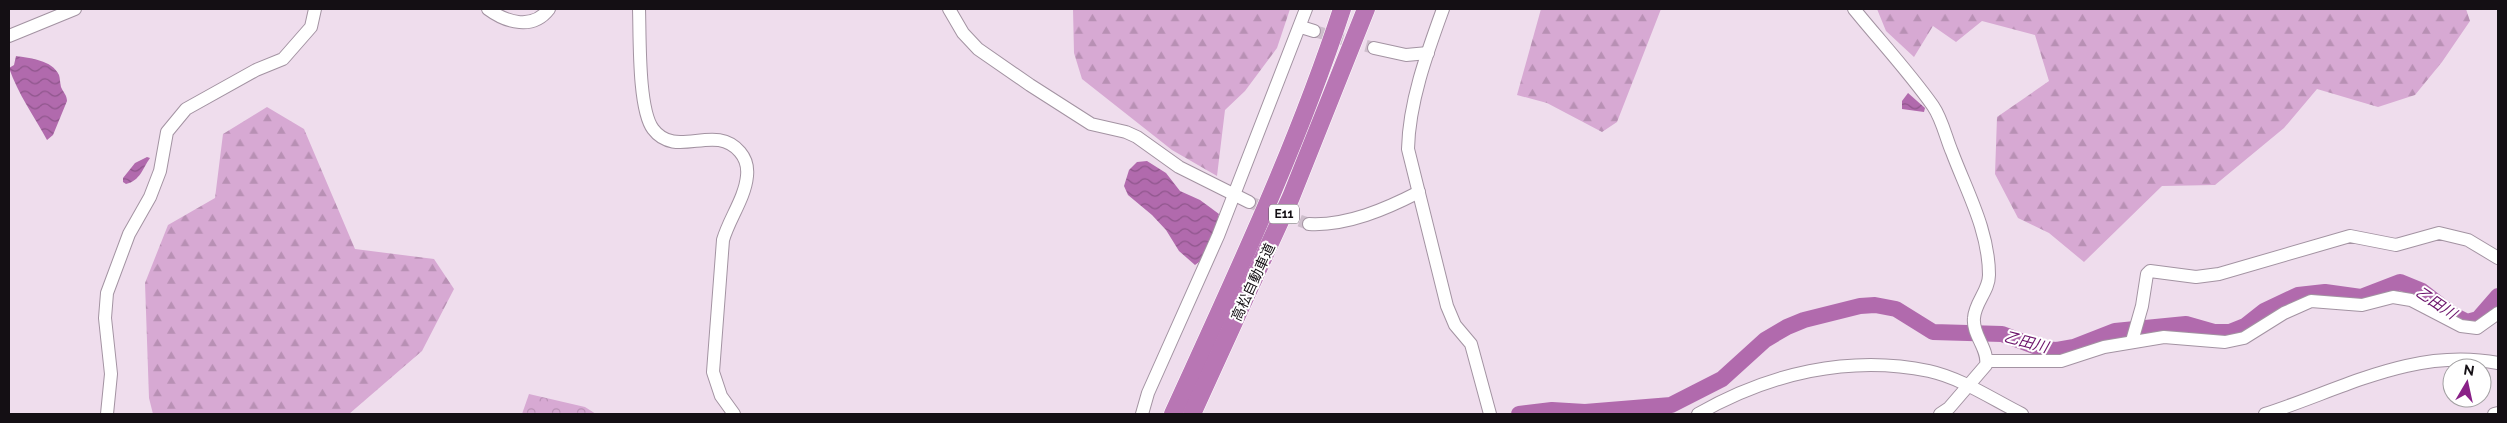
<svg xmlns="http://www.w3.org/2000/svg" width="2507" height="423" font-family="Raleway,'Noto Sans JP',sans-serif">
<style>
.forest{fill:url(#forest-firs)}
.park{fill:url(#park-crowns)}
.water{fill:url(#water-waves)}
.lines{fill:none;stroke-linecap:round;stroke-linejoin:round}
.river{stroke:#b16aad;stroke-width:16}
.minor-tunnel{stroke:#cebecc;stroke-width:12;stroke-dasharray:12 6;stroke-linecap:butt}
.minor-casing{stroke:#a393a2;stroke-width:14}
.highway-casing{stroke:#fff;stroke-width:19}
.minor{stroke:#fff;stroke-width:12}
.highway{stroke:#b876b4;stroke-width:18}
.labels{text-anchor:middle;stroke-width:4;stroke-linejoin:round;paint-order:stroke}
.shield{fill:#fff;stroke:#5a575a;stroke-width:1}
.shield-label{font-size:12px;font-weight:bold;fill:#140f14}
.street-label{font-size:14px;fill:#140f14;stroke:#fff}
.water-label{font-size:15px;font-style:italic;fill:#6a1169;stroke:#fff}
</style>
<defs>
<pattern id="forest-firs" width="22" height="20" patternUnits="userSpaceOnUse" patternTransform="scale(1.25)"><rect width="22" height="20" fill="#d7a9d3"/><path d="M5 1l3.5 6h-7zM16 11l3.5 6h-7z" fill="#b890b4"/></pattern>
<pattern id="park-crowns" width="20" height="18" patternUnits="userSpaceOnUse" patternTransform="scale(1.25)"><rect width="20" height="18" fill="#d7a9d3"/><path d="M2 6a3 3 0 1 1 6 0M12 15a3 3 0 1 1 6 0" fill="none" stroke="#b890b4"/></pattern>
<pattern id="water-waves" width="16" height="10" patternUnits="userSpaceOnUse" patternTransform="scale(1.25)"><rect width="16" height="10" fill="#b16aad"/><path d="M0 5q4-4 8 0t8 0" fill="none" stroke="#8f568c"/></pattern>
</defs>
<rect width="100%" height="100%" fill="#efdded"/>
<!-- forest -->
<g class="forest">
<path d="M1073 9H1290L1277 48 1245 91 1225 110 1217 176 1172 150 1082 79 1074 53Z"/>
<path d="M1541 9H1661L1617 122 1602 132 1547 103 1517 95Z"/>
<path d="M1877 9H2466L2470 21 2442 62 2415 95 2378 107 2317 89 2284 128 2215 185 2162 186 2084 262 2049 233 2018 218 1995 174 1997 117 2049 81 2035 35 1982 21 1956 42 1933 26 1914 57 1886 31Z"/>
<path d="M267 107 304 129 355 249 434 259 454 289 422 351 349 414H153L149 398 145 283 168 225 215 198 223 134Z"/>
</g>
<!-- park -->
<path class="park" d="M529 394 585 407 596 414H522Z"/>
<!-- water -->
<g class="water">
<path d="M16 56C30 58 52 60 59 75 60 78 60 83 61 87 63 92 67 95 67 101L53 135 47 140C34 116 18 94 9 68L14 65Z"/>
<path d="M1908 93 1925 108 1924 112 1902 109V101Z"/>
<path d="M147 157 150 158C143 168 140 181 126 184L123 182V178L135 163Z"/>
<path d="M1147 161 1166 173 1180 191 1200 200 1219 214C1214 232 1211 254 1195 265L1179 251 1166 230 1152 215 1128 195 1124 186 1129 170 1137 162Z"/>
</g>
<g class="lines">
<!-- river -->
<path class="river" d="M1519 414 1552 410 1585 412 1671 405 1722 379 1765 340 1787 327 1804 320 1860 306 1875 305 1896 309 1933 332 2002 334 2042 349 2057 350 2074 347 2115 331 2186 324 2214 332H2230L2245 326 2264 311 2298 295 2325 292 2361 297 2400 282 2422 291 2453 315 2467 322 2478 319 2498 296"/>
<!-- minor-tunnel -->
<g class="minor-tunnel">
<path d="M1314 31 1374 48"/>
<path d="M1249 202 1309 224"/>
</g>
<defs>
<g id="minor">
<path d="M488 9C507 23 533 30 549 9"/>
<path d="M639 9C640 36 638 109 653 129 676 160 715 122 740 152 746 159 748 167 747 176 745 198 729 219 723 240L713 372 721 396 734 414"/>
<path d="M949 9 963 33 978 49 1030 85 1091 124 1126 132 1137 137 1179 167 1249 202"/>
<path d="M1443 9C1427 53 1409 102 1408 149L1447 306 1455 325 1471 344 1490 414"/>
<path d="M1854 9C1880 41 1909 72 1933 106 1942 119 1946 138 1952 152 1967 192 1989 231 1989 275 1989 291 1975 302 1974 318 1972 335 1989 349 1986 365L1949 408 1940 414"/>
<path d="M1301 27 1314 31"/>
<path d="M9 36 75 9"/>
<path d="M1374 48 1406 55 1428 53"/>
<path d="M1309 224C1347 226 1386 209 1419 192"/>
<path d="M2132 341 2142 306 2147 274 2150 271 2196 277 2219 274 2350 236 2396 245 2439 233 2468 240 2498 258"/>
<path d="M1987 361H2061L2104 347 2164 337 2225 342 2244 338 2284 313 2311 301 2362 305 2393 297 2411 300 2461 326 2477 328 2498 313"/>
<path d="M107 414 111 374 105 318 107 293 129 234 150 197 160 171 167 132 186 109 256 70 283 59 311 27 315 9"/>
<path d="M1142 414 1148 393 1218 236 1306 9"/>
<path d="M1698 414C1768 374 1849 354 1929 371 1961 378 1992 399 2022 414"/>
<path d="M2265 414C2343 389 2414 347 2498 363"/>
<path d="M2494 414 2498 413"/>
</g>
<g id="highway">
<path d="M1173 414C1234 280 1296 149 1342 9"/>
<path d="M1192 414 1291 197 1366 9"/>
</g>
</defs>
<!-- minor casing -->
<use href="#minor" class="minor-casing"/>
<!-- highway casing -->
<use href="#highway" class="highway-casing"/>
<!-- minor -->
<use href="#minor" class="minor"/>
<!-- highway -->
<use href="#highway" class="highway"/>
</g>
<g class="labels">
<!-- shield labels -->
<rect class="shield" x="1269" y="204.5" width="30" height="19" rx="4"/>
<g class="shield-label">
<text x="1284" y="218">E11</text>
</g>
<!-- street labels -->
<g class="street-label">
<text transform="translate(1253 282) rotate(-65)" y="5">高松自動車道</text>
</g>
<!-- water labels -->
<g class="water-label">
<text transform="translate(2436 303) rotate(34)" y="5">乙田川</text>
<text transform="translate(2026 342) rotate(15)" y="5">乙田川</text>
</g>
</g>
<!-- border -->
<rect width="2507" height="423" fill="none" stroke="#140f14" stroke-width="20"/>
<!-- north arrow -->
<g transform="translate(2467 383) rotate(9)"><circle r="24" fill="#ffffff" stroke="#a19fa1"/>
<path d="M0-4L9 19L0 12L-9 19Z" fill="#892187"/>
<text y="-8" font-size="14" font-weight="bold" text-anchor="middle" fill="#140f14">N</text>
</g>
</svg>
